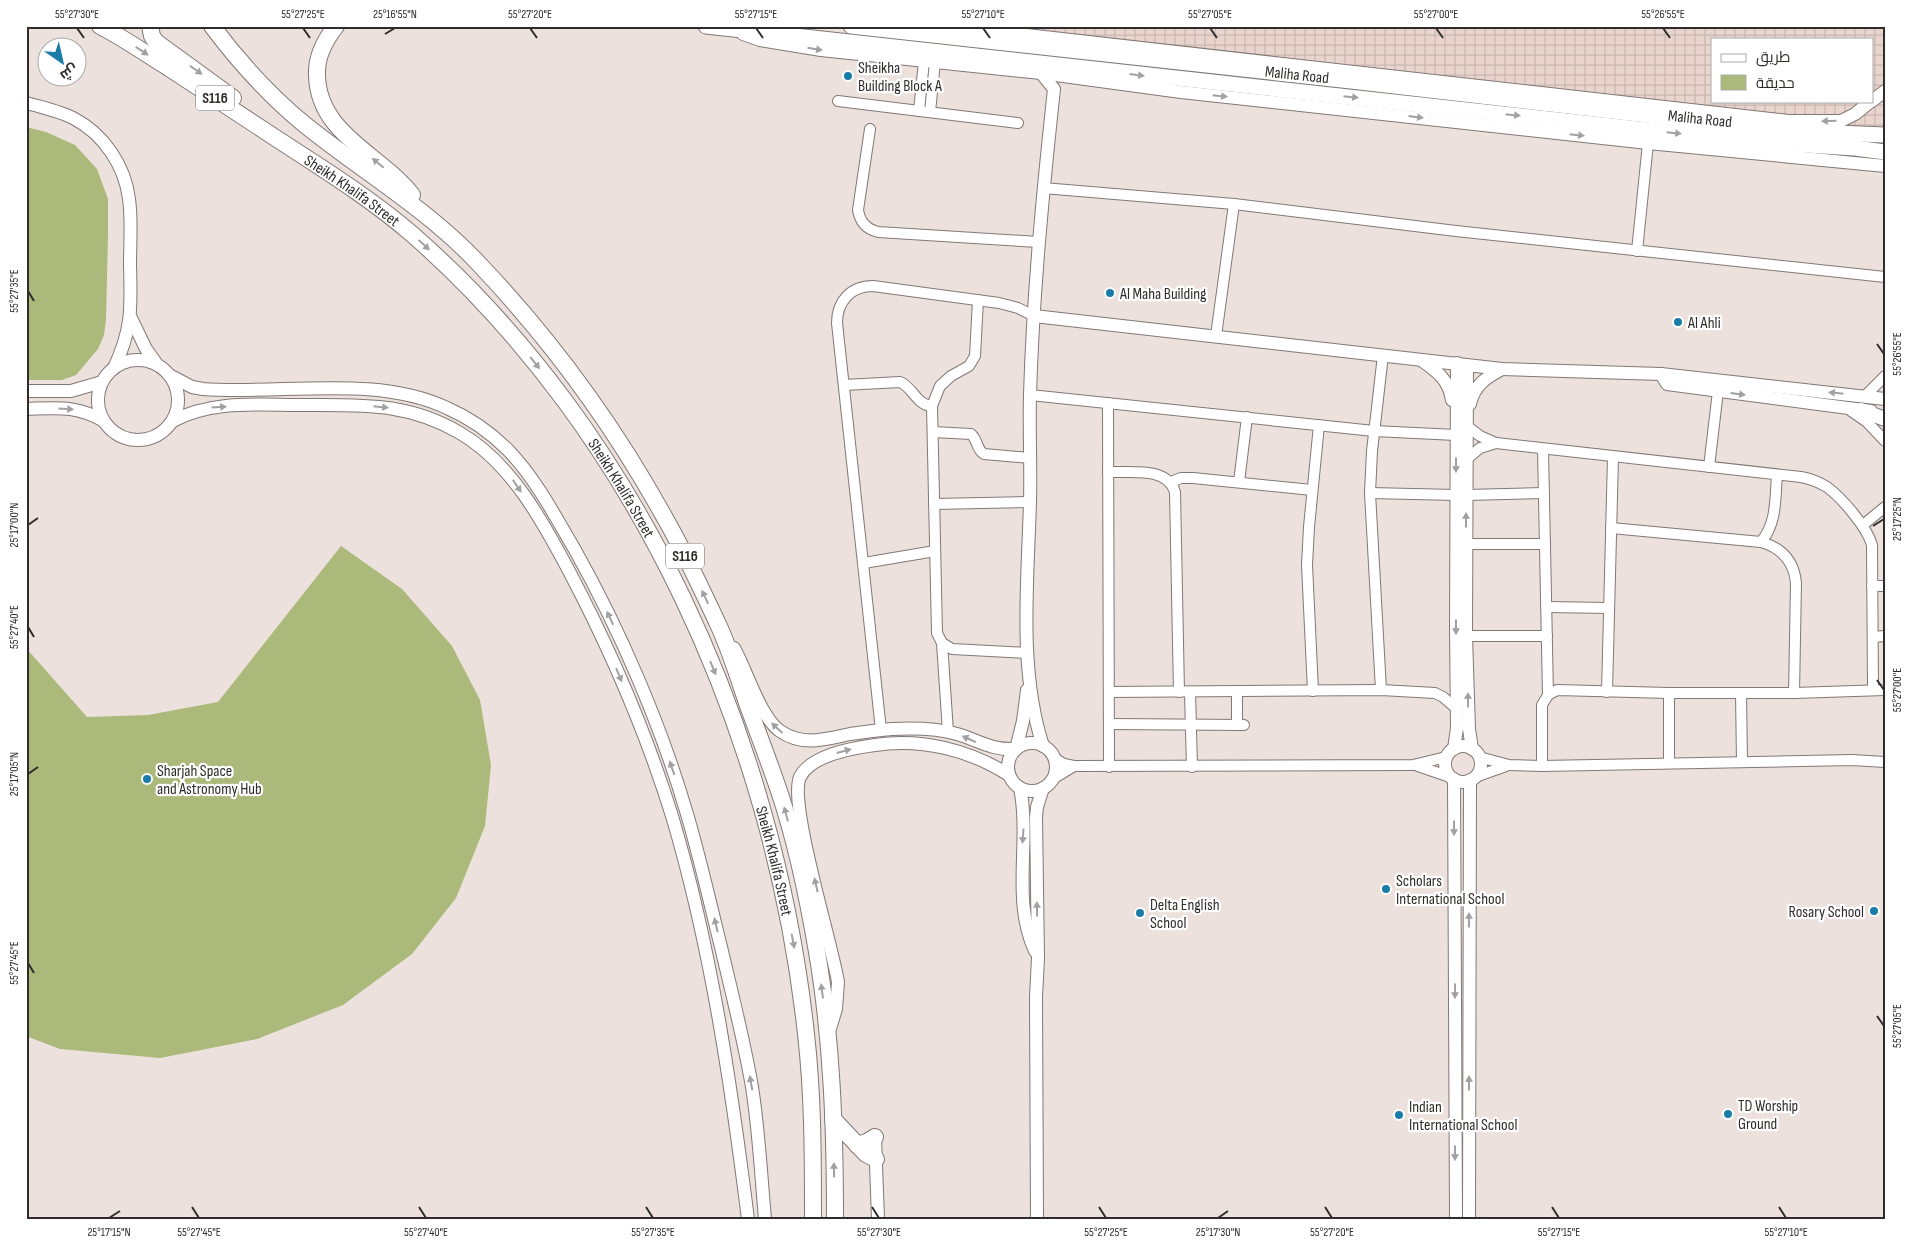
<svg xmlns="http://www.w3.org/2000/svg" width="1911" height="1245" font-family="'Sofia Sans Condensed',Cairo,sans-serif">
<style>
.industrial{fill:url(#industrial-grid);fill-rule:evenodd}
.green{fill:#abb97a}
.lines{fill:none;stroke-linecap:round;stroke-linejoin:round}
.minor-casing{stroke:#827874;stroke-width:12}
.tertiary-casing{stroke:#827874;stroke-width:14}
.secondary-casing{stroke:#827874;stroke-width:16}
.primary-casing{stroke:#827874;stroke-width:17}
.trunk-casing{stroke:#827874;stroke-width:18}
.minor{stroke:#fff;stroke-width:10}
.tertiary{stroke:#fff;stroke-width:12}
.secondary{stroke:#fff;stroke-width:14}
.primary{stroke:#fff;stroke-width:15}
.trunk{stroke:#fff;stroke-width:16}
.oneway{fill:#a2a0a0}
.ticks{fill:none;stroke:#302c2b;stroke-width:2}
.poi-dot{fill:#1a7ca8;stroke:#fff;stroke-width:2}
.labels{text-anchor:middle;stroke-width:4.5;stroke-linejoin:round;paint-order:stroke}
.shield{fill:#fff;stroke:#6e6b6b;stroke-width:1}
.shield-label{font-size:15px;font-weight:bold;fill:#302c2b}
.poi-label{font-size:16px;fill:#302c2b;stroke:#fff;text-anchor:start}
.street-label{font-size:16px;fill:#302c2b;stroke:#fff}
.neatline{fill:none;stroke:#302c2b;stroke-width:2}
.ticks-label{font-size:12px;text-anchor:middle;fill:#302c2b}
</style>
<defs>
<pattern id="industrial-grid" width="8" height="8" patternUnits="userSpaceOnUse" patternTransform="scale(1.25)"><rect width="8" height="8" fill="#e9d5ce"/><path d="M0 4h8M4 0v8" fill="none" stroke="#c8b7b1"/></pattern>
</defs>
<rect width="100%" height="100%" fill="#ece1dd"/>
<!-- industrial -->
<path class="industrial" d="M911 26H1885V130L1123 52ZM1712 39H1872V101H1712Z"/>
<!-- green -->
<g class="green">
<path d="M26 127 46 132 75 145 97 169 108 199V235L106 320 104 335 98 349 76 375 62 380H26Z"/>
<path d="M341 546 402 589 452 646 480 700 491 765 485 826 456 898 412 954 343 1005 257 1039 160 1058 60 1049 26 1036V648L87 717 148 715 218 702Z"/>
</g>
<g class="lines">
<defs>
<g id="minor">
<path d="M838 101 1018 123"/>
<path d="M919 111 924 61"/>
<path d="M930 112 935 62"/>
<path d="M870 129 858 210C860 222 866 229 878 232L1038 242"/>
<path d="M1043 188 1234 204 1456 231 1885 277"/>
<path d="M1637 251 1648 143"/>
<path d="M978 300 975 356 969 366 951 376 940 386 932 406 937 633 942 643 952 649 1028 653"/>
<path d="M1216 336 1234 204"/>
<path d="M844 385 900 382C913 387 916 405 932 406"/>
<path d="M1030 395 1374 431 1456 435"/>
<path d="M1865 396 1885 376"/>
<path d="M1108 403 1109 767"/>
<path d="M1851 411 1867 422 1885 441"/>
<path d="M1467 426 1480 436 1496 443 1801 477C1811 479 1819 482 1827 487 1842 498 1867 527 1872 545L1873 690"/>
<path d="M933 432 971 434C978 440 976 449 984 454L1030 458"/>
<path d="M1543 449 1548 695"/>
<path d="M1467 459 1480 448 1496 443"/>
<path d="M1709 467 1718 391"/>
<path d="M1108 472C1130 473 1167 466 1175 492L1179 692"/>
<path d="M1171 482 1181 478H1193L1312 490"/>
<path d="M1239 482 1247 417"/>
<path d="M1370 493 1456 495"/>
<path d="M1466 495 1544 493"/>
<path d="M934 504 1030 502"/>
<path d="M1863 525 1885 507"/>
<path d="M1611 528 1761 542C1782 548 1794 561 1796 583L1794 693"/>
<path d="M1761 542C1777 523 1775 499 1777 475"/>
<path d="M1467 544H1545"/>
<path d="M864 563 935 551"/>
<path d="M1872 586H1885"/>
<path d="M1546 607 1609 608"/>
<path d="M1466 636H1547"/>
<path d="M1873 637 1885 636"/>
<path d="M942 643 948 732"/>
<path d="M1381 690 1370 493 1372 451 1383 355"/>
<path d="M1313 691 1307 565 1309 527 1319 425"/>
<path d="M1109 692 1381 690 1435 693 1443 697 1457 709"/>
<path d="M1190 692 1192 767"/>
<path d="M1607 692 1613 457"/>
<path d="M1741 693 1742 762"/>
<path d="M1109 724 1244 725"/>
<path d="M1237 725V692"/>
<path d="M881 730 837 323C837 301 851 286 873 286L999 303 1018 308 1034 316"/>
<path d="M1479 757 1509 765 1542 766 1852 760 1885 762"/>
<path d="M1054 758 1064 764 1074 766 1413 765 1446 757"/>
<path d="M1669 763V693"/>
<path d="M1418 766 1450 777"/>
<path d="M1542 766V705L1548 695 1557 690 1669 693H1794L1885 690"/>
<path d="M1475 777 1506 766"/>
<path d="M1051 780 1074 766"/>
</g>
<g id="tertiary">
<path d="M947 26 1789 121H1841L1855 114 1871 101"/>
<path d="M743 34 760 40 821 50 1041 73 1181 92 1648 143 1885 166"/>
<path d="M1041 73 1054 89C1043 191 1033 293 1030 395 1029 430 1031 466 1030 501 1028 580 1018 669 1043 746"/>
<path d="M1872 101 1885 91"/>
<path d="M26 103C42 107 59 111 73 118 104 134 125 166 129 199 132 220 130 243 130 264 131 306 133 328 114 368"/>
<path d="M1034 316 1502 369 1661 374 1885 399"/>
<path d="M131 318 146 349 156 363"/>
<circle cx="138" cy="400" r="40"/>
<path d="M1421 360C1437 371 1449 380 1452 400"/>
<path d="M1467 365 1466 636 1469 729 1472 749"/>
<path d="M1661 374 1667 384 1871 411"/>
<path d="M171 376 192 387 203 389C281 395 375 374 447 408 470 418 491 433 508 450 536 479 555 516 575 550 620 630 661 725 687 814 700 858 710 903 721 947 732 994 744 1040 752 1087 759 1131 761 1175 765 1219"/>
<path d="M26 391H71L102 382"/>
<path d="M1470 404C1474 385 1487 377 1502 369"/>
<path d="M26 409C57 408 76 405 104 421"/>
<path d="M173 421C216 398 267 406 314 405 369 405 411 404 460 433 511 463 542 520 569 571 610 649 646 732 672 816 711 947 731 1084 748 1219"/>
<path d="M734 648C747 671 760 717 780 731 803 747 826 739 850 734 864 732 878 730 892 729 913 728 937 728 957 734 981 741 989 750 1016 749L1023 721 1027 690"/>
<circle cx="1032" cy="767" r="24"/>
<circle cx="1463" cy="764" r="18"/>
<path d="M1454 749 1457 728 1456 628 1457 363"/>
<path d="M1454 779 1456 1219"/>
<path d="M1020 788C1031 842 1011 899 1035 951"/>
<path d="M829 1032 836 1009 838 982C832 944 788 803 800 777 811 755 852 748 875 745 922 738 970 750 1009 775"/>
<path d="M875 1137 878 1219"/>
<path d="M1037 1219 1036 997 1038 958 1036 817 1037 807 1043 788"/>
<path d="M1469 1219 1470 780"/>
</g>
<path id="secondary" d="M1861 410 1885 419"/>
<g id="primary">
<path d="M706 26 1638 129 1791 144 1855 148 1885 152"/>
<path d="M851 26 1351 81 1786 131 1885 135"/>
</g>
<g id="trunk">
<path id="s1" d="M100 26C124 38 146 54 169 68 200 88 231 109 262 129 313 163 367 195 413 235 640 434 774 737 806 1034 813 1095 813 1157 813 1219"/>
<path d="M150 26 152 36 156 42 233 98"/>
<path d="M212 26C239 62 269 95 304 124 362 171 428 209 480 265 552 341 616 429 666 520 685 553 701 588 717 622 731 651 740 684 751 714 761 741 771 767 780 794 797 845 808 899 817 952 832 1040 835 1130 835 1219"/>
<path d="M336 26C325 40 316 57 317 75 318 134 380 154 412 195"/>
<path d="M833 1119 866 1154 876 1159"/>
<path d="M857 1145 867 1142 875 1137"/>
</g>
</defs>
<!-- minor casing -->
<use href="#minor" class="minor-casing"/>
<!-- tertiary casing -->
<use href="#tertiary" class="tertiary-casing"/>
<!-- secondary casing -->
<use href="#secondary" class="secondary-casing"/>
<!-- primary casing -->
<use href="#primary" class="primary-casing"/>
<!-- trunk casing -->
<use href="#trunk" class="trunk-casing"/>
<!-- minor -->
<use href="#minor" class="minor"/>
<!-- tertiary -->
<use href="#tertiary" class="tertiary"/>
<!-- secondary -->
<use href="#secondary" class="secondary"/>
<!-- primary -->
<use href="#primary" class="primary"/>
<!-- trunk -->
<use href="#trunk" class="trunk"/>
</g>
<!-- one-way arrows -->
<defs><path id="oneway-solid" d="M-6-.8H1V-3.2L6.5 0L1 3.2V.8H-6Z" transform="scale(1.25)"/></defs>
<g class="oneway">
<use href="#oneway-solid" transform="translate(815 49) rotate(9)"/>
<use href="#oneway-solid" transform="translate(142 51) rotate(33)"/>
<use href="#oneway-solid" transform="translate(196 70) rotate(35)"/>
<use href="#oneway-solid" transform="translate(1137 75) rotate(7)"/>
<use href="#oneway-solid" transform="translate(1220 96) rotate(6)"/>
<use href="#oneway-solid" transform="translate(1351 97) rotate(6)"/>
<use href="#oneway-solid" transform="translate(1513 115) rotate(6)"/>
<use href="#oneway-solid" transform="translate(1416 117) rotate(7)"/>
<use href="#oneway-solid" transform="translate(1829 121) rotate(179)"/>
<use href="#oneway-solid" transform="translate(1674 133) rotate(6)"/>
<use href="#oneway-solid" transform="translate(1577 135) rotate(6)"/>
<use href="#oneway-solid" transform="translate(378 163) rotate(-140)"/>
<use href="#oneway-solid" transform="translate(424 245) rotate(43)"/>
<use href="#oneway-solid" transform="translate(535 363) rotate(51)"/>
<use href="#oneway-solid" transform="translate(1836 393) rotate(-174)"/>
<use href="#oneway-solid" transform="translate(1738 394) rotate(7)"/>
<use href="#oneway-solid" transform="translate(219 407) rotate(-4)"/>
<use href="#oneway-solid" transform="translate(381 407) rotate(6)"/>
<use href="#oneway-solid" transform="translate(66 409) rotate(3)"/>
<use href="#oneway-solid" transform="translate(1456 465) rotate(90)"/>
<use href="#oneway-solid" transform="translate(517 486) rotate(56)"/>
<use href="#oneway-solid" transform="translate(1466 520) rotate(-90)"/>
<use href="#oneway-solid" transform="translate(705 597) rotate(-115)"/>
<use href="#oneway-solid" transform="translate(610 618) rotate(-115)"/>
<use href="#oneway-solid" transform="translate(1456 627) rotate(90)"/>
<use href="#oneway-solid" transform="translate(713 668) rotate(68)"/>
<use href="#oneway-solid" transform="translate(619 675) rotate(67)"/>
<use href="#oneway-solid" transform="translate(1468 700) rotate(-91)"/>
<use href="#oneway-solid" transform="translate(777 728) rotate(-138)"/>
<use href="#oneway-solid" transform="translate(969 739) rotate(-156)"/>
<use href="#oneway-solid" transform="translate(844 751) rotate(-15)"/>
<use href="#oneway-solid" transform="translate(672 768) rotate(-109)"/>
<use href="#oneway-solid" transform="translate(786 814) rotate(-105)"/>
<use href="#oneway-solid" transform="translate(1454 828) rotate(90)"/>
<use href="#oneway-solid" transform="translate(1023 836) rotate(94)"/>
<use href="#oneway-solid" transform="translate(816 885) rotate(-103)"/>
<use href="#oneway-solid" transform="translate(1037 909) rotate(-91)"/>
<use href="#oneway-solid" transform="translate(1469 920) rotate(-90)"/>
<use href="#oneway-solid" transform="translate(716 925) rotate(-103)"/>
<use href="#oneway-solid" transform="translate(793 941) rotate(79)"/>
<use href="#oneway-solid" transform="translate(822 991) rotate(-98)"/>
<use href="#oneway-solid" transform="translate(1455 991) rotate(90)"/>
<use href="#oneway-solid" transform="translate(751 1083) rotate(-100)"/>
<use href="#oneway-solid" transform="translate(1469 1083) rotate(-90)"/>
<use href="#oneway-solid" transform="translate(1455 1153) rotate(90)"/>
<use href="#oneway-solid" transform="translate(834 1170) rotate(-91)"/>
</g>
<!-- ticks -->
<path class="ticks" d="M77 28 84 38M303 28 310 38M530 28 537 38M756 28 763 38M983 28 990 38M1210 28 1217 38M1436 28 1443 38M1663 28 1670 38M385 34 395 28M28 291 34 301M1877 344 1884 354M28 525 38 518M1873 526 1884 519M28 627 34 637M1877 680 1884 690M28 774 38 767M28 963 34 973M1877 1016 1884 1026M192 1207 199 1218M419 1207 426 1218M646 1207 653 1218M872 1207 879 1218M1099 1207 1106 1218M1325 1207 1332 1218M1552 1207 1559 1218M1779 1207 1786 1218M109 1218 120 1211M1218 1218 1228 1211"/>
<!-- markers -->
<g class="poi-dot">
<circle cx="848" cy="76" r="5"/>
<circle cx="1110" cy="293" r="5"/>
<circle cx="1678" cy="322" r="5"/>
<circle cx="147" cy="779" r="5"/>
<circle cx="1386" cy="889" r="5"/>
<circle cx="1874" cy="911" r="5"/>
<circle cx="1140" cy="913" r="5"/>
<circle cx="1728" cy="1114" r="5"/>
<circle cx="1399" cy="1115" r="5"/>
</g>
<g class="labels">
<!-- shield labels -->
<g class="shield">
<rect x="196" y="85.5" width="38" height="25" rx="4"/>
<rect x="666" y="543.5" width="38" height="25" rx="4"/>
</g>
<g class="shield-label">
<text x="215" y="103">S116</text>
<text x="685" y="561">S116</text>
</g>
<!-- poi labels -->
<g class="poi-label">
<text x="858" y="73">Sheikha<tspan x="858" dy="18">Building Block A</tspan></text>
<text x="1120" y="299">Al Maha Building</text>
<text x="1688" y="328">Al Ahli</text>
<text x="157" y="776">Sharjah Space<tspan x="157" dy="18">and Astronomy Hub</tspan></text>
<text x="1396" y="886">Scholars<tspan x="1396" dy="18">International School</tspan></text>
<text x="1150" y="910">Delta English<tspan x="1150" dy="18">School</tspan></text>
<text x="1864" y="917" text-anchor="end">Rosary School</text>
<text x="1738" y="1111">TD Worship<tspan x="1738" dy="18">Ground</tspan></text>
<text x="1409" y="1112">Indian<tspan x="1409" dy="18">International School</tspan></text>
</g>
<!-- street labels -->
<g class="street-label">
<text transform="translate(1297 74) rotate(6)" y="6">Maliha Road</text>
<text transform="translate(1700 118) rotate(6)" y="6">Maliha Road</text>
<text dy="6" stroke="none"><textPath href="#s1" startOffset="301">Sheikh Khalifa Street</textPath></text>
<text dy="6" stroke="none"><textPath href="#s1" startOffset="706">Sheikh Khalifa Street</textPath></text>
<text dy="6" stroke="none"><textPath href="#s1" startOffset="1111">Sheikh Khalifa Street</textPath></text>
</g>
</g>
<!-- border -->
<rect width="1911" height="1245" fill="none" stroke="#ffffff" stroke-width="55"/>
<!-- legend -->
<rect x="1711" y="38" width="162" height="65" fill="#ffffff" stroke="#acabaa"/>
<rect x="1721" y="54" width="25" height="8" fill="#ffffff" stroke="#acabaa"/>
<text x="1756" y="62" font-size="15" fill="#302c2b">طريق</text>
<rect x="1721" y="75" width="25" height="15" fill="#abb97a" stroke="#acabaa"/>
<text x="1756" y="88" font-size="15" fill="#302c2b">حديقة</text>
<!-- north arrow -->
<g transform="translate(62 62) rotate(146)"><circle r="24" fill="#ffffff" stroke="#acabaa"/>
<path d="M0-4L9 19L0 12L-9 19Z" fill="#1a7ca8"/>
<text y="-8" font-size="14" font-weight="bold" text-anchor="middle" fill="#302c2b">ش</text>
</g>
<rect x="28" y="28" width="1856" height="1190" class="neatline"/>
<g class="ticks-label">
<text x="77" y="18">55°27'30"E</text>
<text x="303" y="18">55°27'25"E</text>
<text x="395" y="18">25°16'55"N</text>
<text x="530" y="18">55°27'20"E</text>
<text x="756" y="18">55°27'15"E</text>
<text x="983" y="18">55°27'10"E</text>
<text x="1210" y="18">55°27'05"E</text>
<text x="1436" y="18">55°27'00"E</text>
<text x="1663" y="18">55°26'55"E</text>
<text transform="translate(14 291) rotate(-90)" y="4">55°27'35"E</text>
<text transform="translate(1897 354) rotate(-90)" y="4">55°26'55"E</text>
<text transform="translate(1897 519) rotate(-90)" y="4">25°17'25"N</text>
<text transform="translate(14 525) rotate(-90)" y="4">25°17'00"N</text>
<text transform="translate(14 627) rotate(-90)" y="4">55°27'40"E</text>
<text transform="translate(1897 690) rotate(-90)" y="4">55°27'00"E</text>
<text transform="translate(14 774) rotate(-90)" y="4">25°17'05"N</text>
<text transform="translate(14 963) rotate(-90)" y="4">55°27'45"E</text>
<text transform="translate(1897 1026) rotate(-90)" y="4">55°27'05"E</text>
<text x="109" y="1236">25°17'15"N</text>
<text x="199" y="1236">55°27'45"E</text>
<text x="426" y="1236">55°27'40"E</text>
<text x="653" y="1236">55°27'35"E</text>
<text x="879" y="1236">55°27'30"E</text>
<text x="1106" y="1236">55°27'25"E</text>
<text x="1218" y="1236">25°17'30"N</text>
<text x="1332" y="1236">55°27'20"E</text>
<text x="1559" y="1236">55°27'15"E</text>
<text x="1786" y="1236">55°27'10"E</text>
</g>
</svg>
